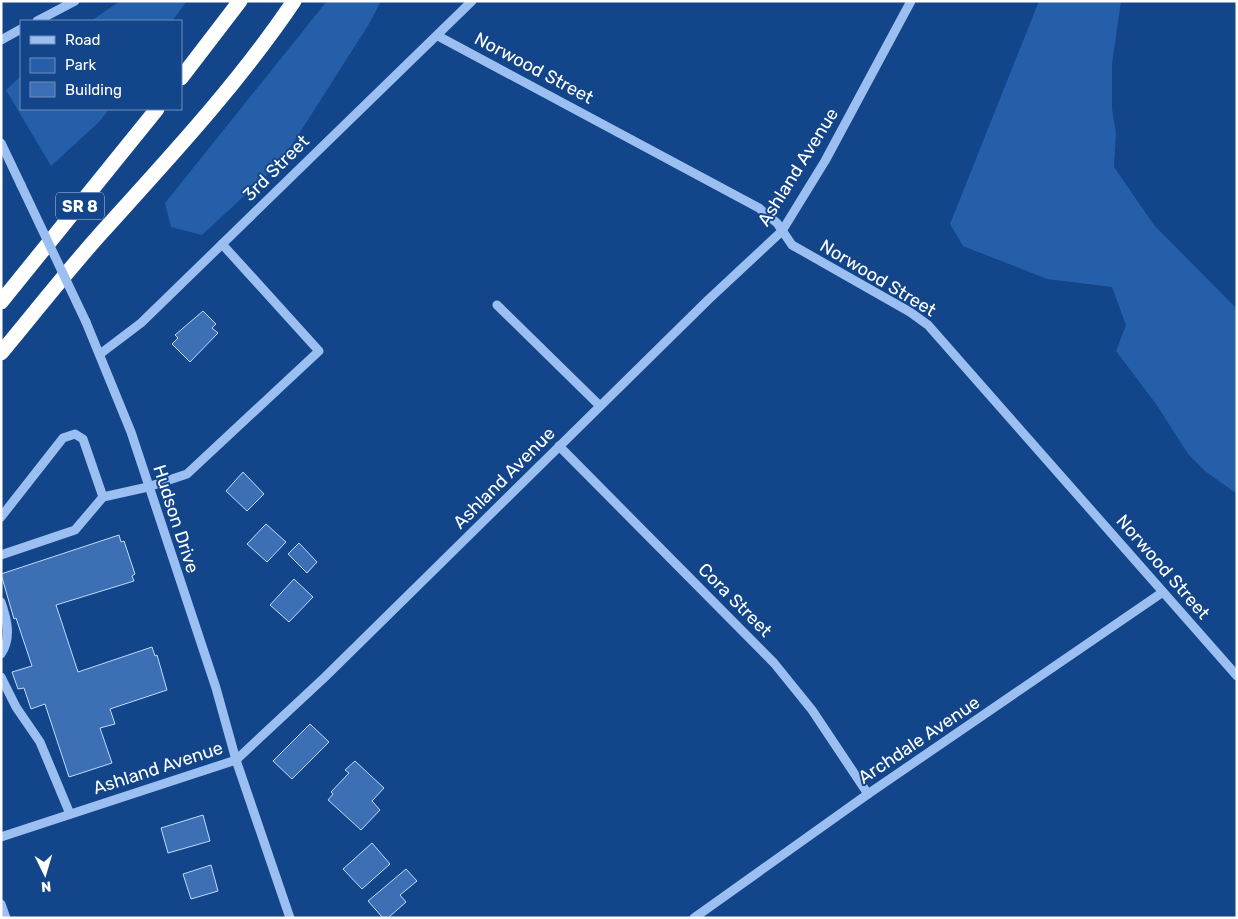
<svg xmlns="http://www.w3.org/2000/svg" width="1238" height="919" font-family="Rubik,sans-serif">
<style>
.green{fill:#255ea9}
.building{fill:#3c6fb3;stroke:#c1dafc}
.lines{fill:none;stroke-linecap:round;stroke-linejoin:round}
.minor{stroke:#9bbff0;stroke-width:9}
.highway{stroke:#fff;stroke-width:15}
.minor-bridge{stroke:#9bbff0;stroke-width:9}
.labels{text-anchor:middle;stroke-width:4;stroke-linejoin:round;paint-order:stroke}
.shield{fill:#13458a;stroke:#b8c7dc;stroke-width:1}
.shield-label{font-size:16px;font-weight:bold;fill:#fff}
.street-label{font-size:18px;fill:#fff;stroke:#13458a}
</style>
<rect width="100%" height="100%" fill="#13458a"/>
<!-- green -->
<g class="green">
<path d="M120 1H187L172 21H91Z"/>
<path d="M327 1H381L369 24 281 162 202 235 171 227 165 203Z"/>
<path d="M1039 1H1121L1112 64V109L1116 133 1114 167 1154 225 1237 309V494L1205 471 1188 454 1156 404 1116 351 1126 325 1112 287 1047 279 963 246 950 224Z"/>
<path d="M21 76V109H109L100 121 51 166 6 90Z"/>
</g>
<!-- building -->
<g class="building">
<path d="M203 311 216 324 212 328 218 333 190 362 172 344 178 338 175 335Z"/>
<path d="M243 472 264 494 247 511 226 491Z"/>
<path d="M266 524 286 542 267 562 247 544Z"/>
<path d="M119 535 121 542 124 541 135 574 132 576 134 581 56 605 78 672 152 647 155 656 157 655 167 690 110 709 115 724 100 728 112 763 69 777 45 704 31 709 24 688 18 689 12 672 32 666 16 618 14 619 1 574Z"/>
<path d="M299 543 317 562 307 573 288 554Z"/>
<path d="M294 579 313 597 289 622 270 605Z"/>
<path d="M310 724 329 742 292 779 273 761Z"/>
<path d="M355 761 384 788 372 801 380 810 361 830 328 800 333 794 331 792 349 773 345 770Z"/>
<path d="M203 815 210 841 168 853 161 828Z"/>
<path d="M372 843 390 864 362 889 343 869Z"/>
<path d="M211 865 218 891 191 899 183 874Z"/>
<path d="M406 869 417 881 400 895 406 902 388 918H383L368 901Z"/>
</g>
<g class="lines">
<!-- minor -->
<g class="minor">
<path d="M37 21 75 1"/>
<path d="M438 36 759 208 777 223 792 245 910 312 928 325 1237 676"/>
<path d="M1 40 21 29"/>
<path d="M1 143 21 185"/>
<path d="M497 305 600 406"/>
<path d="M86 322 131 432 216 688 236 760 290 918"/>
<path d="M100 354 141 323 472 1"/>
<path d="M559 446 774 663 812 710 868 794"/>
<path d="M1 517 63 438 75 434 83 439 103 497"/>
<path d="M1 555 75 530 103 497 148 487 187 474 319 351 222 244"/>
<path d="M1 602C7 619 12 638 1 654"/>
<path d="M1 677 16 707 40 742 70 814"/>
<path d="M1 837 236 760 325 677 708 300 782 231 825 161 911 1"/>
<path d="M1 904 6 918"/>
<path d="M694 918 868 794 1163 592"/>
</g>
<!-- highway -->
<g class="highway">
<path d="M181 78 240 1"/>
<path d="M1 302 157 109"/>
<path d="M1 353C35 312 68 270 103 231 170 157 238 84 294 1"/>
</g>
<!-- minor-bridge -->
<path class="minor-bridge" d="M21 185 86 322"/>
</g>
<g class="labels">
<!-- shield labels -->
<rect class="shield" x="56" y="192.5" width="48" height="27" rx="4"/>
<g class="shield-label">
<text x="80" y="212">SR 8</text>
</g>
<!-- street labels -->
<g class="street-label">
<text transform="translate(534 68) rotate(28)" y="6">Norwood Street</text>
<text transform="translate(798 167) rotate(-58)" y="6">Ashland Avenue</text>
<text transform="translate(276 168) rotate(-45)" y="6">3rd Street</text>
<text transform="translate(878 278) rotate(31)" y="6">Norwood Street</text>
<text transform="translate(504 478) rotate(-45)" y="6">Ashland Avenue</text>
<text transform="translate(176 519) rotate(72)" y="6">Hudson Drive</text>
<text transform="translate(1163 567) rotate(49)" y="6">Norwood Street</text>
<text transform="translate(735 600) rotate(45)" y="6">Cora Street</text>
<text transform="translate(919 740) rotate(-34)" y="6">Archdale Avenue</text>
<text transform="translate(158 768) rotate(-18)" y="6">Ashland Avenue</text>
</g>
</g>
<!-- border -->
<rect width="1238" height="919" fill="none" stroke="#ffffff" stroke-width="5"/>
<!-- legend -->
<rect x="20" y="20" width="162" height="90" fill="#13458a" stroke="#718fb9"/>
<rect x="30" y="36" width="25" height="8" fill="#9bbff0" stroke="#718fb9"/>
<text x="65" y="45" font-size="15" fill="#ffffff">Road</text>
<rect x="30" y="58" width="25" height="15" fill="#255ea9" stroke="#718fb9"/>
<text x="65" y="70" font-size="15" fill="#ffffff">Park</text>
<rect x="30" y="82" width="25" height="15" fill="#3c6fb3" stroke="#718fb9"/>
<text x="65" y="95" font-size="15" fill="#ffffff">Building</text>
<!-- north arrow -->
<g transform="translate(45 874) rotate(175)" stroke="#13458a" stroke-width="4" paint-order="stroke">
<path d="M0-4L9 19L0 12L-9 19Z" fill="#ffffff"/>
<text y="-8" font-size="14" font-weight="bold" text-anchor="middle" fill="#ffffff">N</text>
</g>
</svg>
